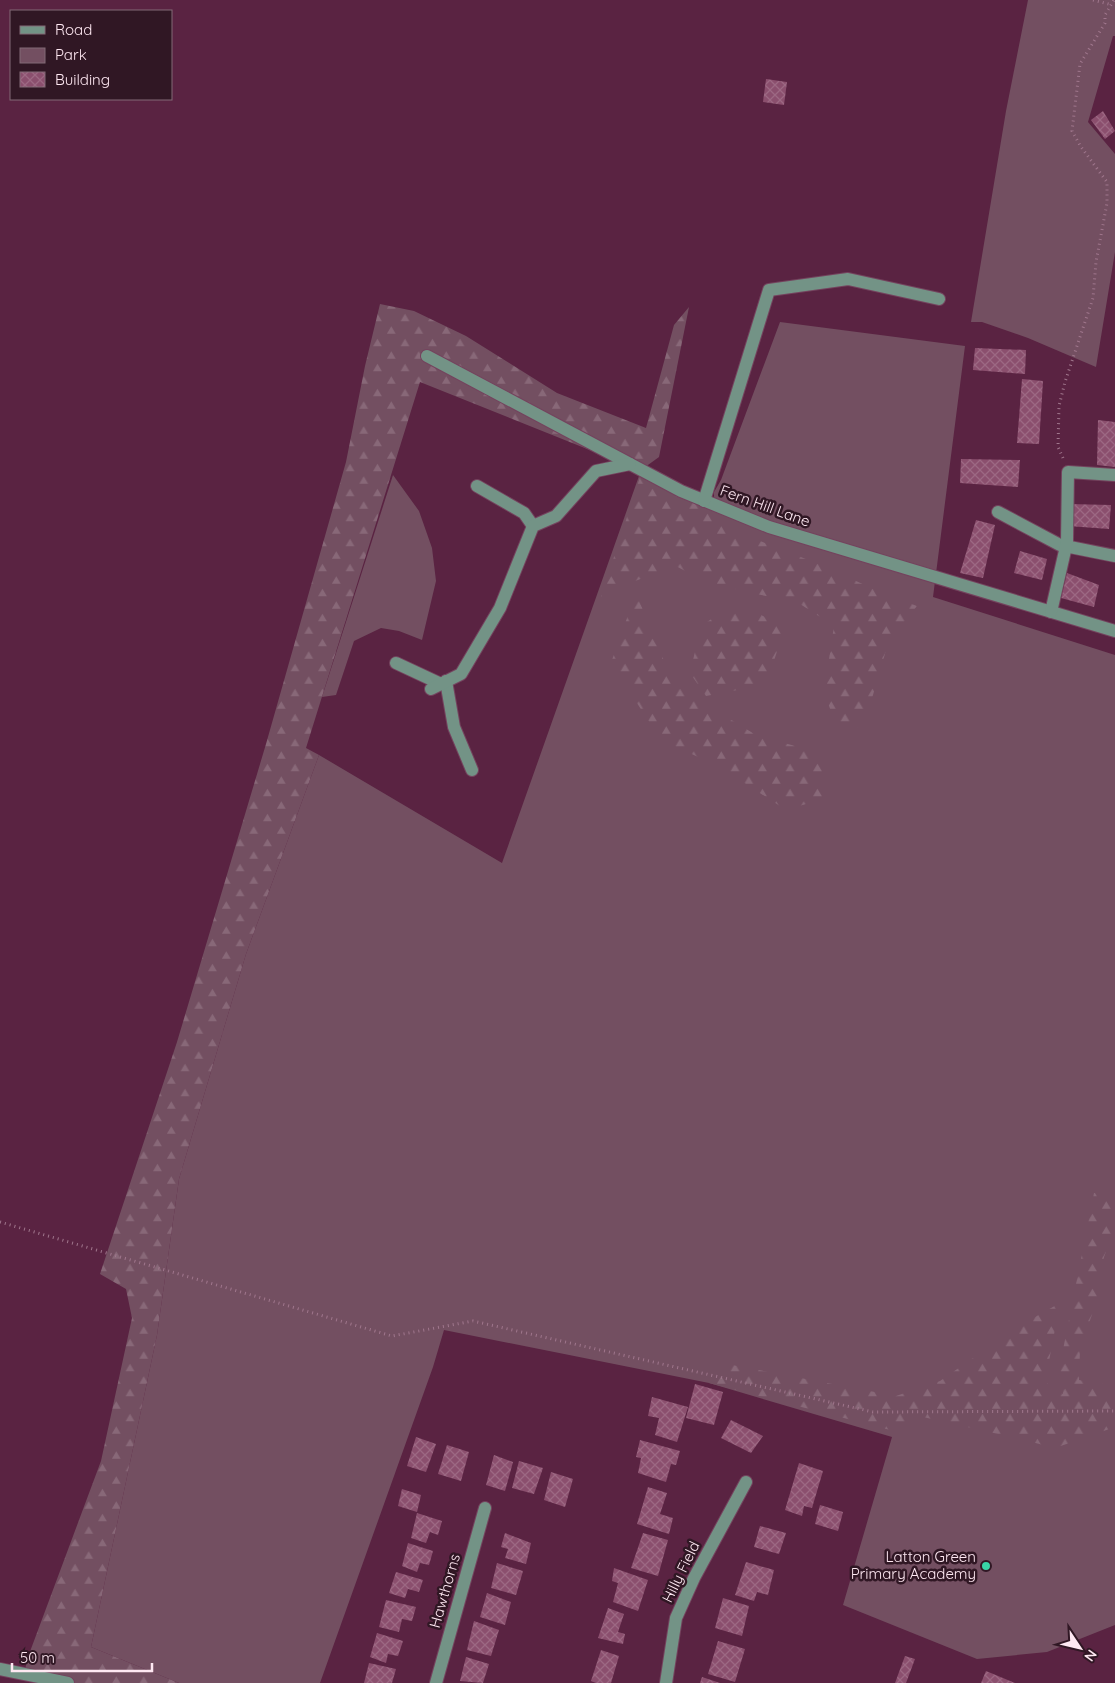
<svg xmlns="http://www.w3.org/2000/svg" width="1115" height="1683" font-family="Quicksand,sans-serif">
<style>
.green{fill:#734f61}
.forest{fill:url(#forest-firs)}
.building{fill:url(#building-cross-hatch)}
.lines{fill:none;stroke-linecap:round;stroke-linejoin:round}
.minor-casing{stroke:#74435e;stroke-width:14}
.path{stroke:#a0778d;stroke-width:3;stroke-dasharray:1 4;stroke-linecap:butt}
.minor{stroke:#739386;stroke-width:12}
.poi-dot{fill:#38d4a6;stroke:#301724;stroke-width:2}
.labels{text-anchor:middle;stroke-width:5;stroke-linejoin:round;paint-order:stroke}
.street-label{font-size:15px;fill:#fee8f2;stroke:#301724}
.poi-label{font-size:15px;fill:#fee8f2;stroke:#301724;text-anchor:end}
</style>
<defs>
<pattern id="forest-firs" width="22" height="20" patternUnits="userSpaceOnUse" patternTransform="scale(1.25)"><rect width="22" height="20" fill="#734f61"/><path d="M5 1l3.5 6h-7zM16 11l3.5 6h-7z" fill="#886878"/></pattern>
<pattern id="building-cross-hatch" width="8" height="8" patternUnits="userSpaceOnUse" patternTransform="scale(1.25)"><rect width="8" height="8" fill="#8b4f6e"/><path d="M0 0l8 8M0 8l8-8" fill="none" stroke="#9c6883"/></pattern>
</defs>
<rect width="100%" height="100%" fill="#5a2342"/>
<!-- green -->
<g class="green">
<path d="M1028 0H1115V36H1113L1088 122 1115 154V252L1096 367 1028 338 982 322H971L1006 111Z"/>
<path d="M780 322 965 346 933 597 1115 655V1625L1047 1652 977 1659 843 1605 892 1437 709 1383 444 1330 433 1367 320 1683H179L91 1647 157 1335 179 1179 246 954 319 755 502 863 639 476 635 471 714 505V492L721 480Z"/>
<path d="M393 475 419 511 432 548 436 581 422 640 399 631 381 628 354 641 336 695 322 697Z"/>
</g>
<!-- forest -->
<g class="forest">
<path d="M380 304 414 311 466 336 557 393 646 428 674 325 689 307 659 457 641 470 642 471 745 535 826 567 884 594 917 606 889 640 868 712 851 736 837 728 824 692 834 626 797 602 751 593 704 581 674 565 633 582 597 609 642 471 420 382 306 748 319 755 246 954 179 1179 157 1335 91 1647 179 1683H71L24 1674 28 1657 101 1461 132 1318 126 1289 100 1274 177 1042 266 744 346 462 365 366Z"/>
<path d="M636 593 674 685 756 735 820 753 826 798 786 810 720 767 661 740 620 677 612 660Z"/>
<path d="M728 608 757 612 784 630 769 676 743 689 706 696 690 673 701 626Z"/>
<path d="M1094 1193 1115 1194V1227L1104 1257 1098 1298 1080 1348 1079 1380 1115 1386V1427L1055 1448 1020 1439 923 1417 894 1431 709 1383 727 1364 896 1396 940 1381 1019 1326 1060 1303 1045 1382 1063 1394 1060 1365Z"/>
</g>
<!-- building -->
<g class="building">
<path d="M766 79 787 82 784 105 763 102Z"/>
<path d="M1103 111 1115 131 1105 139 1091 120Z"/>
<path d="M975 348 1026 350 1025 374 973 370Z"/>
<path d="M1022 379 1043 381 1039 444 1017 443Z"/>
<path d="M1098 420 1115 422V467L1097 465Z"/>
<path d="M961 459 1020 460 1018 487 960 483Z"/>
<path d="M1068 504 1111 505 1109 529 1068 526Z"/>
<path d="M976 520 995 525 983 578 960 573Z"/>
<path d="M1020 551 1047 559 1042 580 1014 573Z"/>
<path d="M1067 573 1099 585 1094 607 1061 598Z"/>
<path d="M695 1384 723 1392 714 1425 686 1418Z"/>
<path d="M652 1397 688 1407 677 1442 655 1435 659 1418 648 1416Z"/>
<path d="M731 1420 763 1436 751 1453 721 1438Z"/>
<path d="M416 1437 436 1444 426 1472 407 1466Z"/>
<path d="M640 1440 680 1451 676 1465 671 1464 666 1482 638 1473 641 1458 636 1457Z"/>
<path d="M447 1445 469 1452 461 1481 438 1474Z"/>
<path d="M494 1455 513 1462 505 1491 486 1485Z"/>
<path d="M519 1461 543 1468 534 1494 512 1488Z"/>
<path d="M799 1463 823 1471 812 1508 804 1506 802 1516 785 1510Z"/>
<path d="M551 1472 573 1479 565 1507 544 1500Z"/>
<path d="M648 1487 667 1493 660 1514 673 1518 669 1534 637 1524Z"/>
<path d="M402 1489 421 1495 417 1512 398 1506Z"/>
<path d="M820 1505 843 1512 838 1531 815 1524Z"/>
<path d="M417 1513 442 1521 438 1535 430 1532 426 1543 411 1538Z"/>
<path d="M760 1526 786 1533 779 1554 754 1547Z"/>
<path d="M505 1533 531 1543 526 1564 505 1558 508 1549 501 1547Z"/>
<path d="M643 1533 668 1540 658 1576 631 1568Z"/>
<path d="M408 1543 433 1551 429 1565 420 1563 417 1572 402 1566Z"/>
<path d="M746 1562 774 1570 768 1595 757 1592 754 1601 735 1595Z"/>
<path d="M497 1563 523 1571 516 1595 491 1588Z"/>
<path d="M614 1568 648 1580 638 1611 613 1602 618 1583 612 1581Z"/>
<path d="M396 1572 423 1580 419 1592 408 1589 405 1598 389 1593Z"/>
<path d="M487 1593 511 1602 505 1625 480 1617Z"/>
<path d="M723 1598 749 1606 742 1636 715 1628Z"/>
<path d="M386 1600 416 1607 412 1621 402 1619 399 1632 379 1627Z"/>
<path d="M608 1608 624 1614 618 1632 625 1634 623 1644 598 1638Z"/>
<path d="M474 1621 499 1630 491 1656 467 1650Z"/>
<path d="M377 1633 403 1641 398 1656 388 1654 386 1663 370 1657Z"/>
<path d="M718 1641 745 1649 735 1682 708 1674Z"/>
<path d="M601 1650 619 1656 611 1683H596L591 1681Z"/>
<path d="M905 1656 915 1659 906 1683H895Z"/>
<path d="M466 1657 489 1664 483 1683 460 1681Z"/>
<path d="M369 1663 396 1669 392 1683H364Z"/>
<path d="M986 1671 1015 1683H981Z"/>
<path d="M702 1677 720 1683H700Z"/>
</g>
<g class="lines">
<defs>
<g id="minor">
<path d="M427 356 681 491 769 527 1115 631"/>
<path d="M477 486 524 513 533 526"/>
<path d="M704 501 769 290 848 279 939 299"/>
<path d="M998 512 1060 545 1115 556"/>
<path d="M1051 612 1067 542 1068 472 1115 475"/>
<path d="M396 663 441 684"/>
<path d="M446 681 454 727 472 770"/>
<path d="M431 689 461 674 500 608 533 526 556 516 596 471 630 464"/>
<path d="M0 1669 68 1683"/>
<path d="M436 1683 485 1508"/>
<path d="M666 1683 676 1618 694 1578 746 1482"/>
</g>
</defs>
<!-- minor casing -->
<use href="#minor" class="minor-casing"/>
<!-- path -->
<g class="path">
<path d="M1093 0 1112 5"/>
<path d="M1063 458 1058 447 1059 406 1065 382 1093 298 1096 262 1107 203V182L1081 147 1072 131 1080 64 1105 23V15L1114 0"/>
<path d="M0 1222 392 1336 473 1321 873 1412 1115 1411"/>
</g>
<!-- minor -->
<use href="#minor" class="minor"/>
</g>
<!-- markers -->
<circle class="poi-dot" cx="986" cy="1566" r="5"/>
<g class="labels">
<!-- street labels -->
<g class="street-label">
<text transform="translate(765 506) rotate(20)" y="5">Fern Hill Lane</text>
<text transform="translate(681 1572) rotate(-64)" y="5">Hilly Field</text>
<text transform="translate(445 1591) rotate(-74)" y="5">Hawthorns</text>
</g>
<!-- poi labels -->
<g class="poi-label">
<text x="976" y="1562">Latton Green<tspan x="976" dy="17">Primary Academy</tspan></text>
</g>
</g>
<!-- legend -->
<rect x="10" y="10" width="162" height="90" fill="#301724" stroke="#826b76"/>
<rect x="20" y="26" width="25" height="8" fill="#739386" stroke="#826b76"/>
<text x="55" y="35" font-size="15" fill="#fee8f2">Road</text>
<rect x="20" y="48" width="25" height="15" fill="#734f61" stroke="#826b76"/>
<text x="55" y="60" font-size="15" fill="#fee8f2">Park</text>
<rect x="20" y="72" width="25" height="15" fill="url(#building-cross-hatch)" stroke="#826b76"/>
<text x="55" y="85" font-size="15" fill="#fee8f2">Building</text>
<!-- north arrow -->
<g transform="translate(1080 1648) rotate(125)" stroke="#301724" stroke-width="4" paint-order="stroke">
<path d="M0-4L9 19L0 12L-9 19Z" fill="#fee8f2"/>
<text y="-8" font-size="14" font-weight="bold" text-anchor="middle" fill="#fee8f2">N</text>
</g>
<!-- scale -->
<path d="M12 1663v8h140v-8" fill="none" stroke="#fee8f2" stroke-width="2.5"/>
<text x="20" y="1663" font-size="15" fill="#fee8f2" stroke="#301724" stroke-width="4" paint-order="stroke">50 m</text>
</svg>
